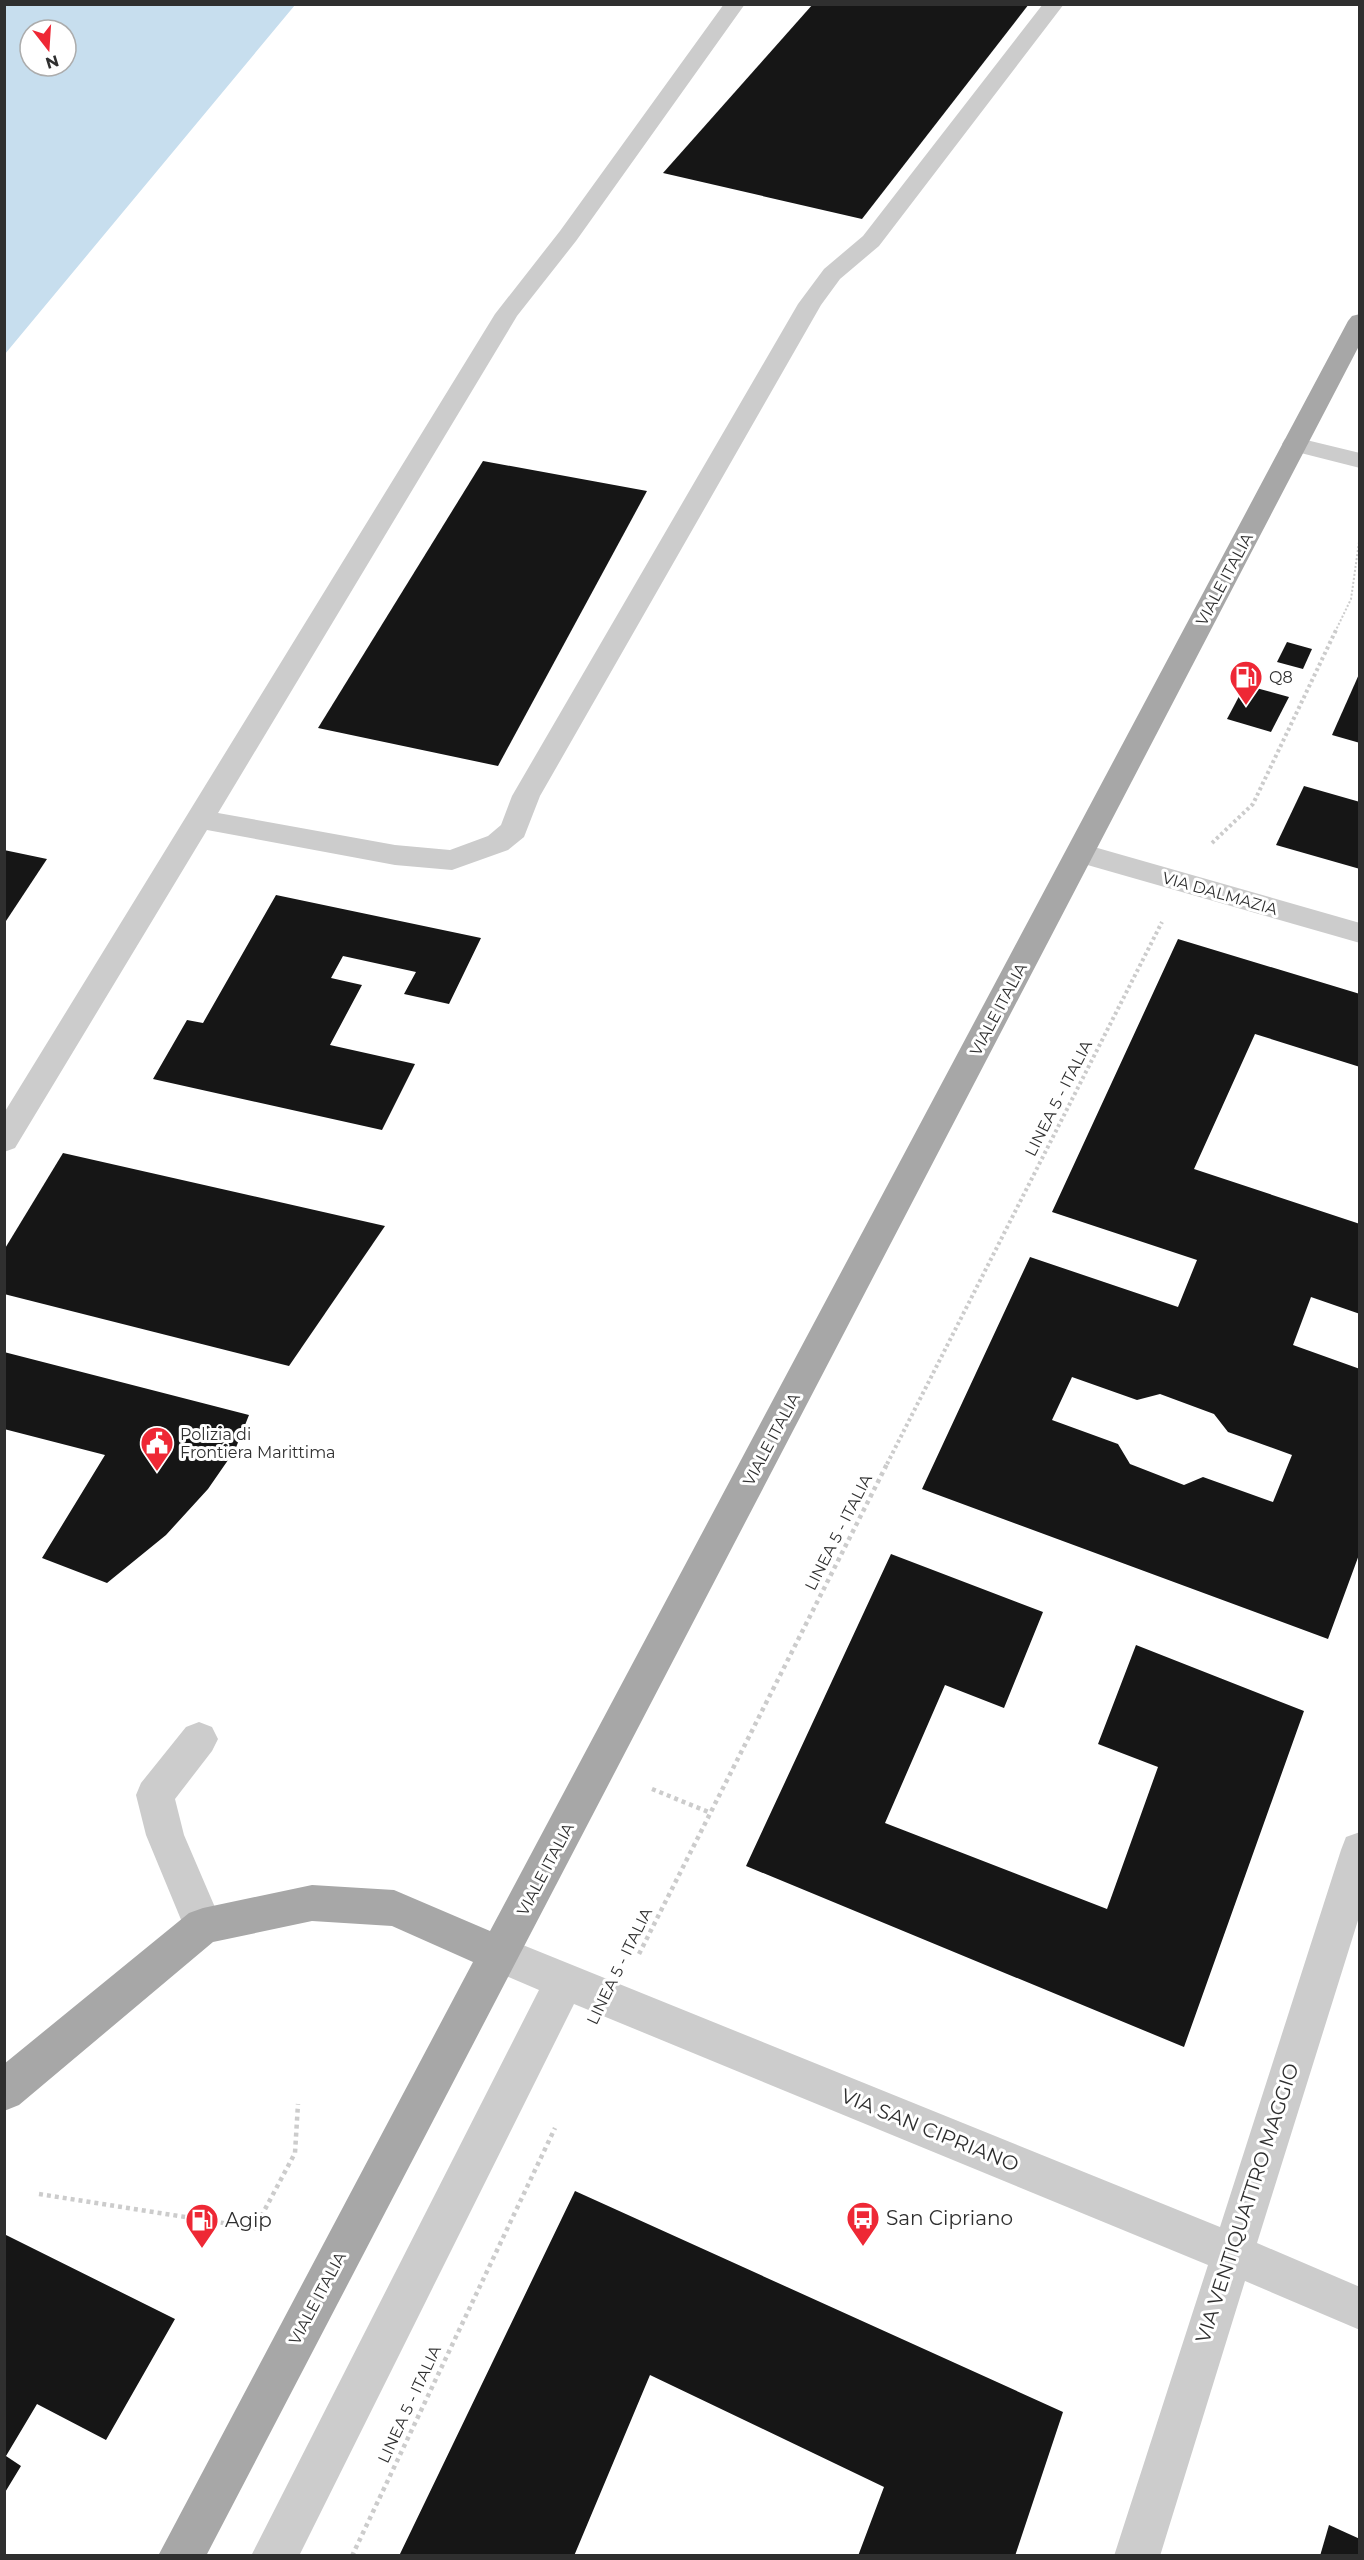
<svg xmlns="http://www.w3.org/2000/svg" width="1364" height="2560" font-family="Montserrat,sans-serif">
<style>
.water{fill:#c7deee;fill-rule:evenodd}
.building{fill:#161616;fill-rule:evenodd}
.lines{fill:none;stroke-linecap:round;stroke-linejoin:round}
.path-far2{stroke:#ccc;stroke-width:2;stroke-dasharray:2 2;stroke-linecap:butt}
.path-far1{stroke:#ccc;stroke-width:4;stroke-dasharray:3 3;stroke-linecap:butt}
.path{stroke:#ccc;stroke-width:4.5;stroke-dasharray:4 4;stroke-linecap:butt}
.minor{fill:#ccc;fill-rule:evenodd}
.major{fill:#a7a7a7;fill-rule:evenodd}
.labels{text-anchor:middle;stroke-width:6;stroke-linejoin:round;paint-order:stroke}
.street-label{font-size:16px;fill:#2f2f2f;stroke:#fff}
.poi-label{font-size:16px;fill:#2f2f2f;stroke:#fff;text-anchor:start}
.near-street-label{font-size:20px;fill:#2f2f2f;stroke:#fff}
.near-poi-label{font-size:20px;fill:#2f2f2f;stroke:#fff;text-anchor:start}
</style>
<rect width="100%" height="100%" fill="#fff"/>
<!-- water -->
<path class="water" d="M5 4 295 5 5 354 4 5ZM30 30H66V66H30Z"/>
<!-- building -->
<g class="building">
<path d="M813 4H1029L862 219 663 173Z"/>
<path d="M483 461 647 491 498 766 318 728Z"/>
<path d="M1287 642 1312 649 1303 669 1277 662Z"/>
<path d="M1360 672V743L1332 735Z"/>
<path d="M1245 685 1289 697 1271 732 1227 719Z"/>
<path d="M1304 786 1360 802V869L1276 845Z"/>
<path d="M4 850 47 859 4 924Z"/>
<path d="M276 895 481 938 449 1004 404 994 416 972 343 956 331 978 362 985 330 1045 415 1064 382 1130 153 1079 187 1020 203 1023Z"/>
<path d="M1178 939 1360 994V1067L1255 1034 1194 1169 1360 1224V1314L1311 1297 1293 1345 1360 1369V1552L1328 1639 922 1489 1030 1257 1178 1307 1197 1260 1052 1212ZM1072 1377 1137 1400 1160 1394 1214 1414 1228 1432 1292 1455 1273 1502 1203 1477 1184 1485 1130 1464 1118 1444 1052 1420Z"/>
<path d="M63 1153 385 1226 289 1366 4 1294V1250Z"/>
<path d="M4 1352 249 1415 235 1450 208 1489 166 1535 107 1583 42 1558 105 1455 4 1429Z"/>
<path d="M891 1554 1043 1612 1004 1708 945 1685 885 1823 1107 1909 1158 1767 1098 1744 1136 1645 1304 1711 1184 2047 746 1866Z"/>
<path d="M575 2191 1063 2412 1015 2556H858L884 2487 650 2375 574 2556H399Z"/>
<path d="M4 2234 175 2319 106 2440 37 2404 6 2456 21 2466 4 2494Z"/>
<path d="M1329 2525 1360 2539V2556H1320Z"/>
</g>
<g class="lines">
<!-- path-far2 -->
<path class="path-far2" d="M1335 632 1351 599 1360 535"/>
<!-- path-far1 -->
<g class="path-far1">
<path d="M1212 843 1253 804 1336 630"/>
<path d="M887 1464 1162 922"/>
</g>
<!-- path -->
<g class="path">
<path d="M652 1789 711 1813"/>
<path d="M639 1954 888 1462"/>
<path d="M39 2194 255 2228 295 2153 298 2104"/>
<path d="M352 2556 555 2128"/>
</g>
<!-- minor -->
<g class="minor">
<path d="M724 4H745L576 241 517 316 218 813 395 845 450 850 488 836 501 825 512 796 798 304 824 269 863 236 1043 4H1064L879 246 840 279 821 305 540 796 524 837 508 850 452 870 395 865 207 830 15 1148 4 1152V1113L495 314 560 231Z"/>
<path d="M1294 437 1360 453V468L1285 449 1282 444 1285 439Z"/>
<path d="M1080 843 1360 923V943L1070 860 1066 853 1070 846Z"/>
<path d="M199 1722 212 1727 218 1739 212 1751 175 1799 184 1835 223 1926 217 1939 203 1944 189 1939 146 1835 136 1795 141 1783 186 1727Z"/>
<path d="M1360 1832V1914L1257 2243 1360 2287V2330L1245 2281 1160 2556H1114L1208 2265 574 2004 299 2556H251L539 1990 485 1967 479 1954 485 1941 499 1935 513 1941 1220 2227 1341 1850 1346 1837Z"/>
</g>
<!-- major -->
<path class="major" d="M1360 314V344L206 2556H158L473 1962 392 1926 312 1921 213 1942 19 2105 4 2111V2064L189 1913 203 1908 312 1885 394 1890 490 1931 1348 321 1352 316Z"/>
</g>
<!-- icons -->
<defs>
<symbol id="fuel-pin" viewBox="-11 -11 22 30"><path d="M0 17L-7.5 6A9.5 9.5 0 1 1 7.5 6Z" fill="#ee2835" stroke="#fff"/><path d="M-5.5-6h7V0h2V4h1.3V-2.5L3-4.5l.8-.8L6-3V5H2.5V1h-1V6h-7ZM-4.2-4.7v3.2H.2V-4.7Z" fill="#fff"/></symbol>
<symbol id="civic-pin" viewBox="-11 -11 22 30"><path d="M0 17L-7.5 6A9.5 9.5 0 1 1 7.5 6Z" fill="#ee2835" stroke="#fff"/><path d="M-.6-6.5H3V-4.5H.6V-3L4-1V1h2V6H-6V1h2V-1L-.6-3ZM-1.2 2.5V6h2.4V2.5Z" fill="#fff"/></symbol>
<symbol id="bus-pin" viewBox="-11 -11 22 30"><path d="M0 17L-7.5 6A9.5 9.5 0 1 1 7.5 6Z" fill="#ee2835" stroke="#fff"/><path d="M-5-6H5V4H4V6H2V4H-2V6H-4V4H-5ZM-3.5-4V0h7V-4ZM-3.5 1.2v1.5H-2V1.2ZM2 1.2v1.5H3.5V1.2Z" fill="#fff"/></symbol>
</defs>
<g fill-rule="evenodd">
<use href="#fuel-pin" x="1227" y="658" width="38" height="52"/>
<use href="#civic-pin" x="138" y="1424" width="38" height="52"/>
<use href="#bus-pin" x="844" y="2199" width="38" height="52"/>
<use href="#fuel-pin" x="183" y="2201" width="38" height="52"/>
</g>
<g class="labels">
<!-- street labels -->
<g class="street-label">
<text transform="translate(1224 579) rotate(-62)" y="6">VIALE ITALIA</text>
<text transform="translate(1220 893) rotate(16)" y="6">VIA DALMAZIA</text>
<text transform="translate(998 1009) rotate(-62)" y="6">VIALE ITALIA</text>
<text transform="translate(1058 1098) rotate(-63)" y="6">LINEA 5 - ITALIA</text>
<text transform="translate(771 1439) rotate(-62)" y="6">VIALE ITALIA</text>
<text transform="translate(838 1532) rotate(-63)" y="6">LINEA 5 - ITALIA</text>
<text transform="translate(545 1869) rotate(-62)" y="6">VIALE ITALIA</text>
<text transform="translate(619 1966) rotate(-64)" y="6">LINEA 5 - ITALIA</text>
<text transform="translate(317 2298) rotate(-62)" y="6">VIALE ITALIA</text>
<text transform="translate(409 2404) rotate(-65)" y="6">LINEA 5 - ITALIA</text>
</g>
<!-- poi labels -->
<g class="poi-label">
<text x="1269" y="683">Q8</text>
<text x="180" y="1440">Polizia di<tspan x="180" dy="18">Frontiera Marittima</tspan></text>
</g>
<!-- near-street labels -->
<g class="near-street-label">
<text transform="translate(930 2130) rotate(22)" y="7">VIA SAN CIPRIANO</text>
<text transform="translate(1247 2203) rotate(-72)" y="7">VIA VENTIQUATTRO MAGGIO</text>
</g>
<!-- near-poi labels -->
<g class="near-poi-label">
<text x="886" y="2225">San Cipriano</text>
<text x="225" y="2227">Agip</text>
</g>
</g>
<!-- border -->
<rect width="1364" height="2560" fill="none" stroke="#2f2f2f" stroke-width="12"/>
<!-- north arrow -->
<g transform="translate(48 48) rotate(163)"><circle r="28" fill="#ffffff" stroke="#acacac" stroke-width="1.5"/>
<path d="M0-4.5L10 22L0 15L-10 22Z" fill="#ee2835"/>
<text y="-9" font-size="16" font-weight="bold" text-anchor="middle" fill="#2f2f2f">N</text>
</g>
</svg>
